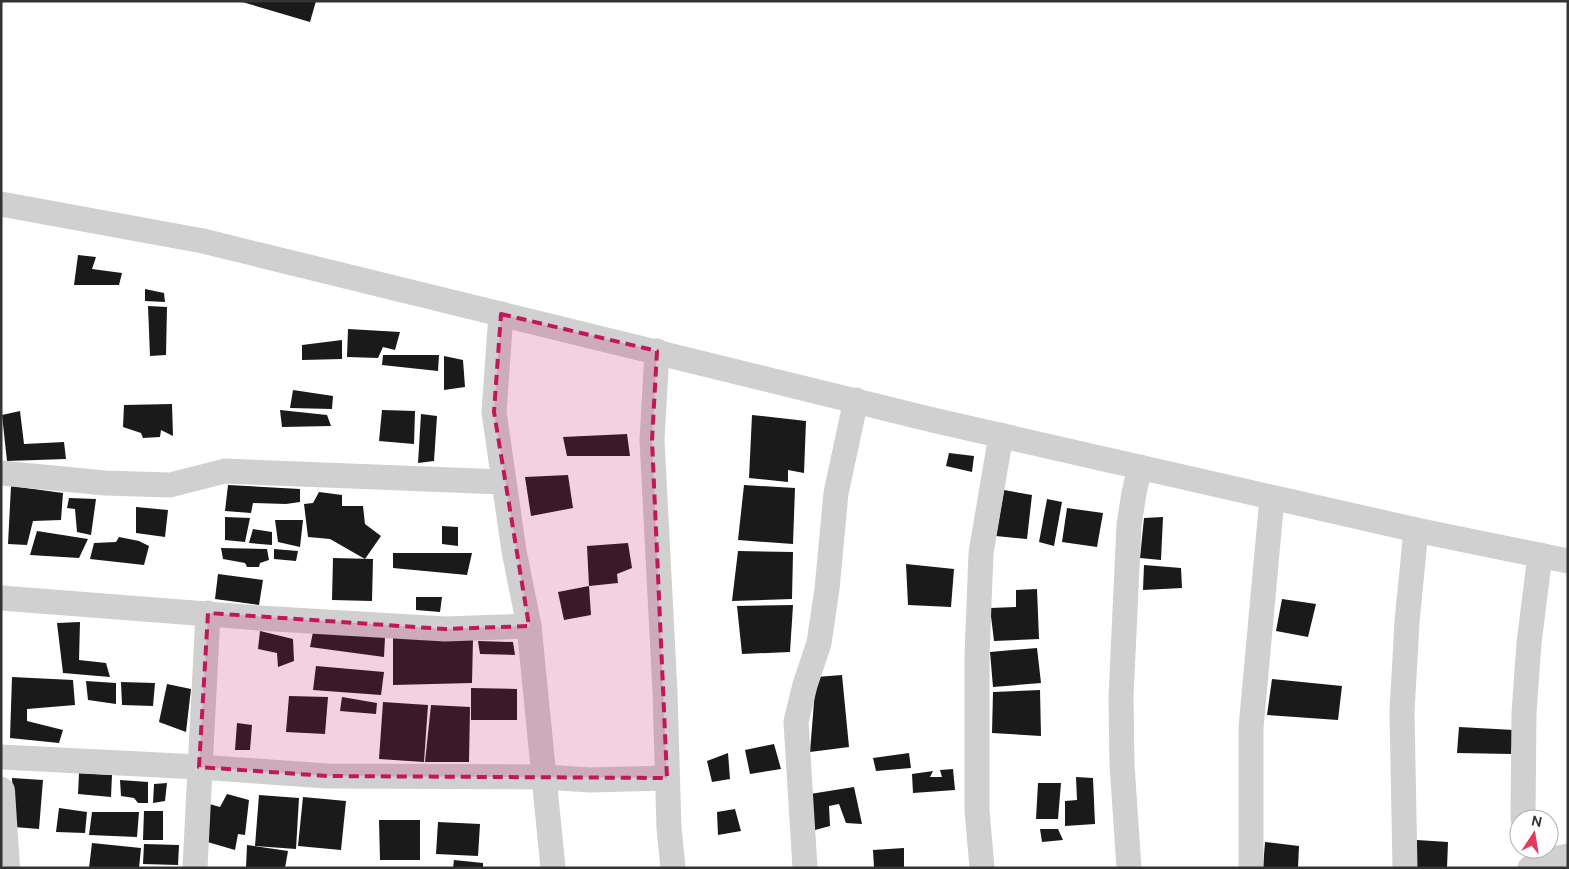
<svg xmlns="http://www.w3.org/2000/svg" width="1569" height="869" font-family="'DM Sans',sans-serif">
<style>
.building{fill:#1a1a1a}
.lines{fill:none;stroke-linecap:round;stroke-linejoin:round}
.minor{stroke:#d0d0d0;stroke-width:25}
.tertiary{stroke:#d0d0d0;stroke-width:28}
.marked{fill:#c2185b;fill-opacity:0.2;stroke:#c2185b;stroke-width:4;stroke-dasharray:10 6;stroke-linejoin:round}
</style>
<rect width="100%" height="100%" fill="#fff"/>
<!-- building -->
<g class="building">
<path d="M239 1H316L310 22Z"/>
<path d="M78 255 96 257 92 269 122 273 119 285H74Z"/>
<path d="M145 289 164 293 165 302 145 301Z"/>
<path d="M148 306 167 307 166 355 150 356Z"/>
<path d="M348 329 400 332 395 350 383 347 378 358 347 357Z"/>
<path d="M342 340V359L302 360V345Z"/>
<path d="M383 355H439L438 371 382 365Z"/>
<path d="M444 356 463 360 465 387 444 390Z"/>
<path d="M293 390 333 396 332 409 290 408Z"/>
<path d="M172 404 173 436 161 430 160 437 143 438 141 433 123 427 124 405Z"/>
<path d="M280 410 327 415 331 426 282 427Z"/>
<path d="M382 410 415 411 414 444 379 441Z"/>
<path d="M20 411 24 444 64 442 66 459 7 461 2 415Z"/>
<path d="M421 414 437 416 434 461 418 463Z"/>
<path d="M752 415 806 421 804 473 788 470V482L749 478Z"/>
<path d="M627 434 630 456H567L563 437Z"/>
<path d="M949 453 974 456 972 472 946 466Z"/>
<path d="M568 475 573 508 531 516 525 477Z"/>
<path d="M228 485 300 489V502L286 504 253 503 251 513 225 511Z"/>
<path d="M744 485 795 488 793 544 738 540Z"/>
<path d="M11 486 63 493 61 520 33 521 27 545 8 544Z"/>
<path d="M1004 490 1032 495 1027 539 996 536Z"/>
<path d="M319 492 342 495V506H363L365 524 381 536 365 559 330 539 308 537 304 504 313 503Z"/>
<path d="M69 498 96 499 91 535 77 532 75 509 67 508Z"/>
<path d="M1047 499 1062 502 1054 546 1039 542Z"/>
<path d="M136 507 168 510 165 537 136 533Z"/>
<path d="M1067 508 1103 513 1097 547 1062 542Z"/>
<path d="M225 517 250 518 245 542 225 540Z"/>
<path d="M1163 517 1161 560 1140 558 1144 518Z"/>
<path d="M275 520H303L300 547 278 542Z"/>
<path d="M442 526 458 527V546L442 544Z"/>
<path d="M253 529 272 532V545L249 543Z"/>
<path d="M37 531 88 539 79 558 30 555Z"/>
<path d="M119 537 139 541 149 546 144 565 90 559 94 543 116 542Z"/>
<path d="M628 543 632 568 617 574 618 583 589 586 587 546Z"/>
<path d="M221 548 267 549 269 560 260 563 259 567H247L245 563 223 559Z"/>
<path d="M274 549 298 551 296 561 274 559Z"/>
<path d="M738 551 793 552 792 599 732 601Z"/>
<path d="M393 553H472L467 575 393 568Z"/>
<path d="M333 558 373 559 372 601 332 600Z"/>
<path d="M906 564 954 569 951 607 908 605Z"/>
<path d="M1144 565 1181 568 1182 588 1143 590Z"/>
<path d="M218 574 263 580 259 605 215 599Z"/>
<path d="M589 586 591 615 564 620 558 592Z"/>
<path d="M1037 589 1039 639 994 641 990 608 1016 607V590Z"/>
<path d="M416 597H442L440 612 416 610Z"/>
<path d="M1282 599 1316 604 1308 637 1276 631Z"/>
<path d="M793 605 790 652 742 654 737 606Z"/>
<path d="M80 622 79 660 106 663 110 677 63 673 57 623Z"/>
<path d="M260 631 293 639 294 661 278 667 277 653 258 649Z"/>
<path d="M313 632 385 637 384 657 310 647Z"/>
<path d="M393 638H473L472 683 393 685Z"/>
<path d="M478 641 513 642 515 655 480 654Z"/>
<path d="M1037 648 1041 683 993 687 990 652Z"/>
<path d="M316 666 384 672 381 695 313 690Z"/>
<path d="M842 675 849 747 810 752 816 677Z"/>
<path d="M12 677 73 680 75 705 27 709V721L63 730 59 743 10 738Z"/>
<path d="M1272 679 1342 686 1338 720 1267 715Z"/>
<path d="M86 681 116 683V704L88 700Z"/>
<path d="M121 682 155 683 153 706 122 705Z"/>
<path d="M167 684 191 689 186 732 159 722Z"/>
<path d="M471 688 517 689V720H471Z"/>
<path d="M1040 690 1041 736 992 733 993 692Z"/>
<path d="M289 696 328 697 325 734 286 732Z"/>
<path d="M342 697 377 703 376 714 340 711Z"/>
<path d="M383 702 428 705 424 762 379 759Z"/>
<path d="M431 705 470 707 469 762H425Z"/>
<path d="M237 723 252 725 250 750H235Z"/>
<path d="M1459 727 1514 730 1511 754 1457 753Z"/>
<path d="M774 744 781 769 750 774 745 750Z"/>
<path d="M728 753 730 779 712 782 707 761Z"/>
<path d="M909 753 911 768 876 771 873 758Z"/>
<path d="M953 769 955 790 913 793 912 774 933 771 930 777H942L940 770Z"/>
<path d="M79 773 112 775 111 797 78 794Z"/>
<path d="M1076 777 1093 778 1095 824 1065 826V801L1077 800Z"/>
<path d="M12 778 43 780 39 829 14 827Z"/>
<path d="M120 780 148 782V803H138L134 798 121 796Z"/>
<path d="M167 783 165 801 153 803 154 784Z"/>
<path d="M1038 783H1061L1058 819H1036Z"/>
<path d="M854 787 862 824 846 823 839 804 829 806 830 826 815 830 810 794Z"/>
<path d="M227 794 249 800 245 835 238 834 235 850 204 841 206 803 220 807Z"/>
<path d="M259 795 299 798 296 849 255 846Z"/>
<path d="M303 797 346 801 341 850 298 846Z"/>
<path d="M59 808 87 812 85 833 56 832Z"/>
<path d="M735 809 741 831 718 835 717 812Z"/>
<path d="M144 811H163V840H143Z"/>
<path d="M92 812H139L137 837 89 835Z"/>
<path d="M379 820H420V860H380Z"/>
<path d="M438 822 480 824 478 856 436 854Z"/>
<path d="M1040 829H1058L1063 840 1042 842Z"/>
<path d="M1417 840 1448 842 1447 868H1415Z"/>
<path d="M1265 842 1299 846 1298 868H1263Z"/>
<path d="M92 843 141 848 139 868H89Z"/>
<path d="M144 844 179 845 178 865 143 864Z"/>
<path d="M247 845 288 851 285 868H246Z"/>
<path d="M904 848V868H874L873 850Z"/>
<path d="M454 860 483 863V868H453Z"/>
</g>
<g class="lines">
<!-- minor -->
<g class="minor">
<path d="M1 204 203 241 937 421 1416 530 1568 561"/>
<path d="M501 314 494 412 514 551 529 626 553 868"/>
<path d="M657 351 652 440 665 692 669 828 673 868"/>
<path d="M1 473 105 483 170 485 225 471 503 482"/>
<path d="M1 598 259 618 445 629 529 626"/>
<path d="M1 757 199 767 327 776 544 777 590 780 667 778"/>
<path d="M1523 819 1524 713 1529 643 1540 555"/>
<path d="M195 868 208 613"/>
<path d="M805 868 796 722 805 685 819 643 827 589 836 493 856 400"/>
<path d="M982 868 977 810V655L981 553 1001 435"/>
<path d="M1129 868 1122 765 1121 697 1129 525 1134 493 1140 467"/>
<path d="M1251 868V728L1272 498"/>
<path d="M1405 868 1402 712 1407 622 1416 530"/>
<path d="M1530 868 1539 862 1568 856"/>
</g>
<!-- tertiary -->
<path class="tertiary" d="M1 791 6 868"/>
</g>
<!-- marked area -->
<path class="marked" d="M501 314 657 351 652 440 667 778 327 776 199 767 208 613 445 629 529 626 494 412Z"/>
<!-- border -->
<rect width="1569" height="869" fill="none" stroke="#333333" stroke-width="5"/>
<!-- north arrow -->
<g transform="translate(1534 834) rotate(12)"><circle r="24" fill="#ffffff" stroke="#adadad"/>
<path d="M0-4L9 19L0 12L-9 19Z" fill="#e43a5a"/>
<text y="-8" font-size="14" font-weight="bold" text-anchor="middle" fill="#333333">N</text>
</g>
</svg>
